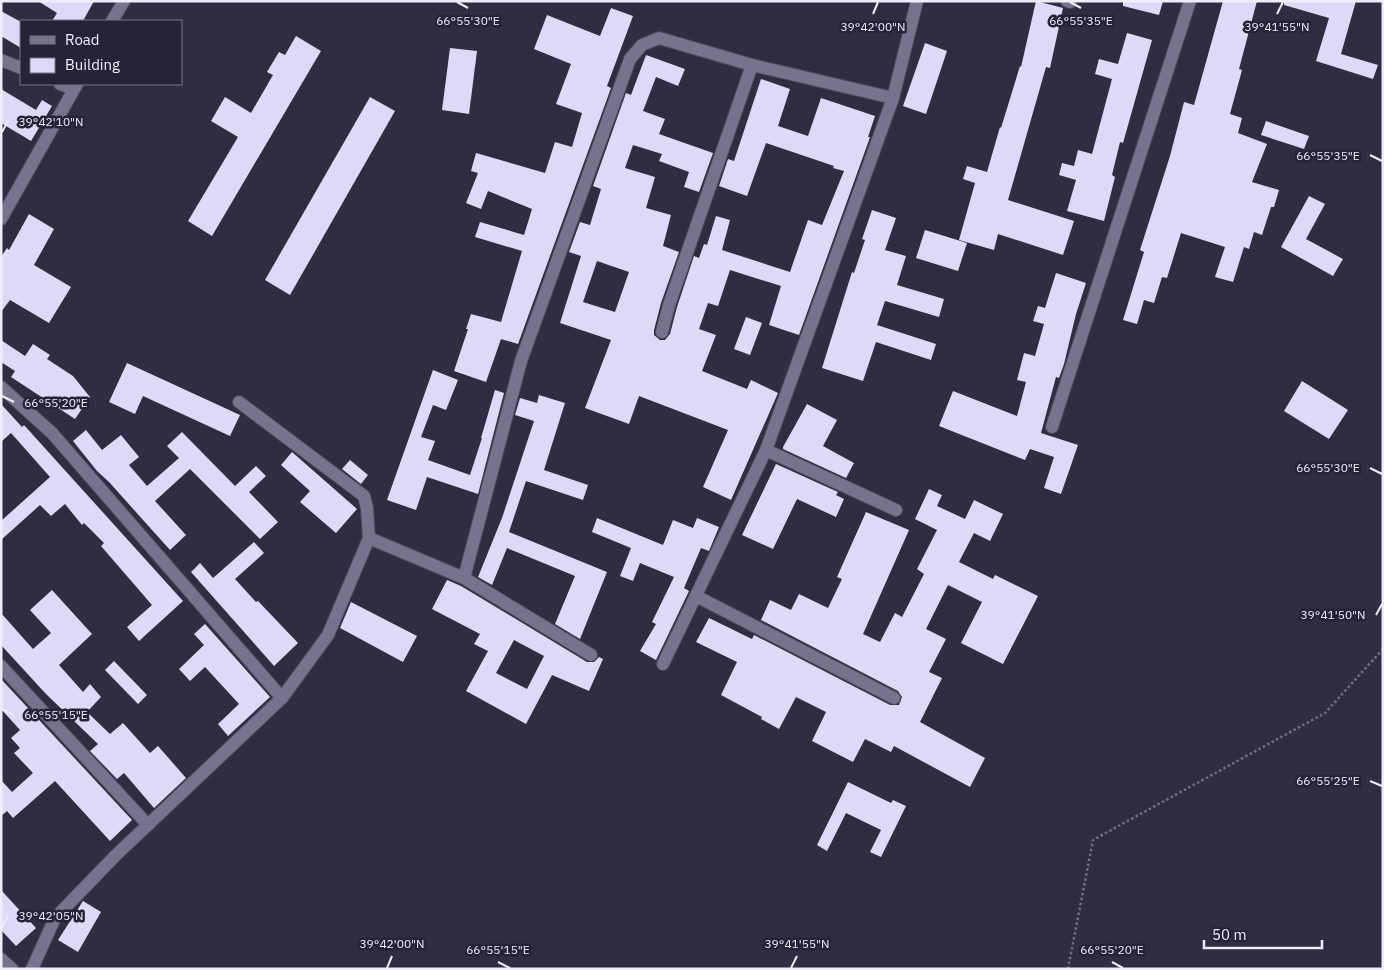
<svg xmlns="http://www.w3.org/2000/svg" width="1384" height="970" font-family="'IBM Plex Sans',sans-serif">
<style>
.building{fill:#dcdaf6;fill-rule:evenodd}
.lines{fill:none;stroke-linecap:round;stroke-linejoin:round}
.street-casing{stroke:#4c495b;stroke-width:14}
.path{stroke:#726f82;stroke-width:2.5;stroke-dasharray:2.5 2.5;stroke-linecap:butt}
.street{stroke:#76738c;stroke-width:12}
.ticks{fill:none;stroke:#efedfc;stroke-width:2}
.ticks-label{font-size:12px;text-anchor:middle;fill:#efedfc;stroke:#262338;stroke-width:5;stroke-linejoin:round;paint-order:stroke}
</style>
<rect width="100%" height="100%" fill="#302d42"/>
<!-- building -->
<g class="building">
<path d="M38 1H94L83 21H52L57 13Z"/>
<path d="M1036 1 1063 8 1050 68 1046 67 1008 200 1074 221 1063 255 998 234 994 250 959 240 975 183 963 179 967 166 987 172 1000 127 1001 128 1020 66 1021 67Z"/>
<path d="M1123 1H1163L1159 15 1123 6Z"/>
<path d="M1223 1H1257L1239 69 1242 70 1230 114 1242 118 1238 133 1267 144 1252 182 1279 190 1274 207H1271L1262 235 1254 232 1249 249 1244 247 1233 282 1215 277 1225 247 1181 233 1167 278 1162 277 1154 303 1144 300 1137 324 1123 320 1144 252 1140 250 1170 156 1184 102 1194 105Z"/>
<path d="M1284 1H1356L1341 54 1378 65 1373 79 1316 61 1329 18 1284 5Z"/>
<path d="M611 8 633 16 607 86 611 88 518 344 501 339 486 382 454 371 468 329H466L471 314 501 322 522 251 475 237 480 222 524 235 532 209 488 191 481 209 466 203 478 173 471 171 476 153 545 173 555 142 572 147 582 113 556 104 571 64 534 49 547 15 600 36Z"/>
<path d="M1 11 21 22V48L1 36Z"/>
<path d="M1127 33 1152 40 1123 143 1120 142 1112 175 1115 177 1104 221 1067 211 1076 180 1059 175 1062 163 1074 166 1078 150 1092 154 1112 79 1095 74 1099 59 1118 64Z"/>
<path d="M296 36 321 51 212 236 188 221 238 137 211 121 225 97 251 113 273 75 267 72 279 52 285 55Z"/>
<path d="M925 43 947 51 926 114 903 106Z"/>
<path d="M450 48 477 51 469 114 442 110Z"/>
<path d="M646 55 685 69 678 86 656 77 643 111 665 119 659 134 713 153 699 192 684 187 689 172 659 161 662 154 633 145 625 168 655 177 646 208 671 215 663 246 679 252 661 303 654 330V335L660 340H665L670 334 677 307 694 256 699 258 704 244 707 245 716 216 730 220 722 250 790 272 808 220 822 225 844 171 833 168 834 166 766 143 747 196 719 186 728 159 734 161 761 79 790 89 778 126 808 136 821 98 875 116 868 137H870L869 140 799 335 769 325 781 286 730 270 718 306 708 303 699 329 716 335 702 371 747 389 751 380 778 393 731 500 703 487 728 430 639 396 629 424 585 408 611 340 560 323 581 256 569 252 580 222 590 225 601 189 593 186 626 93 631 95ZM597 261 629 272 615 312 583 302Z"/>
<path d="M1 89 36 110 42 100 52 106 31 141 1 123Z"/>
<path d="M370 97 395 111 290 295 265 280Z"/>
<path d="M1266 121 1309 136 1304 149 1261 135Z"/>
<path d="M1309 196 1325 204 1306 239 1343 259 1333 276 1281 247Z"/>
<path d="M872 210 896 218 885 250 906 256 897 285 944 299 939 317 885 301 877 325 936 344 931 360 876 342 863 381 822 368 852 272 854 273 865 240 862 239Z"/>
<path d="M29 214 54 229 34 265 71 287 49 323 10 300 1 312V257L7 248 9 250Z"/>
<path d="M925 230 967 243 958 271 916 258Z"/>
<path d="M1056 273 1086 283 1076 314 1064 364 1059 378 1056 377 1041 433 1078 445 1061 494 1044 488 1054 457 1030 449 1025 460 939 426 953 391 1017 416 1026 382 1017 380 1024 353 1035 356 1044 324 1033 321 1038 306 1045 308Z"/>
<path d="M746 317 762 323 750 355 734 349Z"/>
<path d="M1 340 25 356 33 344 50 355 47 359 73 376 90 397 75 419 11 377 15 371 1 362Z"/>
<path d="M127 363 240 415 230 436 143 396 135 414 109 402Z"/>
<path d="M433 370 458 380 446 410 433 405 421 437 435 441 428 460 470 475 482 438H481L495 390 504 393 478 494 427 477 416 510 387 500Z"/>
<path d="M1302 381 1348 410 1329 439 1284 411Z"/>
<path d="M539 395 565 403 544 470 588 485 583 500 526 481 509 532 607 572 580 639 555 624 575 576 507 548 492 585 478 577 502 518 534 421 515 415 520 398 537 403Z"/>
<path d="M1 404 22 427 24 425 183 601 139 641 127 627 152 605 101 546 104 543 84 523 82 525 65 504 51 516 40 505 1 540V521L50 477 11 433 1 442Z"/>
<path d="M807 404 837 420 823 446 854 463 846 478 783 449V447Z"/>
<path d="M86 430 102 450 121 435 139 457 129 465 147 486 179 458 167 446 182 432 235 486 256 466 266 476 249 492 278 522 260 539 190 469 155 501 186 535 170 550 109 482 97 471 73 441Z"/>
<path d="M292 452 357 509 336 533 300 502 310 491 281 465Z"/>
<path d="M350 460 368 475 361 484 342 469Z"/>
<path d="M776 464 838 492 836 495 844 499 836 517 797 499 773 549 742 535Z"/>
<path d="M929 489 942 495 937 506 965 519 974 500 1003 514 990 541 974 533 959 562 993 579 995 575 1038 596 1003 664 961 643 982 602 948 585 926 629 946 639 929 672 942 678 920 722 985 758 970 787 894 746 891 752 865 739 853 762 812 741 826 712 796 697 779 729 761 719 762 717 721 695 737 662 696 642 709 618 752 639 754 635 890 705H899L902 697 898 691 761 620 770 600 791 610 799 594 828 608 842 579 837 577 866 512 909 530 863 634 880 642 895 613 902 617 924 574 917 569 937 530 915 519Z"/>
<path d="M597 518 663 545 673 520 693 528 697 518 719 527 709 551 701 548 684 588 689 591 656 660 640 651 656 624 652 622 674 577 640 563 633 581 620 576 631 548 592 532Z"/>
<path d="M254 542 264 553 235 579 256 602 258 601 298 643 274 666 191 572 200 563 213 578Z"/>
<path d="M447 580 461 586 587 662H594L599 657 603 659 589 691 552 675 526 724 466 691 488 651 474 644 480 634 432 609ZM514 640 544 656 527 689 496 673Z"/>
<path d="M52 590 92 634 59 665 83 692 90 684 101 697 87 712 110 734 123 723 150 753 158 746 186 778 154 808 124 773 117 779 90 751 98 744 46 694 1 645V613L33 649 51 633 30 610Z"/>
<path d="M351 602 417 636 403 662 340 628Z"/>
<path d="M205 624 270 697 228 736 218 724 239 704 205 667 190 681 179 669 204 645 194 634Z"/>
<path d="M114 661 147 695 138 704 105 670Z"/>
<path d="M1 679 132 820 110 841 55 781 13 818 7 811 1 816V780L12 792 33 773 14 753 20 748 11 738 20 730 1 709Z"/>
<path d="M848 782 891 803 893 800 906 806 881 857 870 852 881 830 846 813 827 851 817 845Z"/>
<path d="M1 890 36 928 16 946 1 930Z"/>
<path d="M83 901 101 912 78 952 58 940Z"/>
</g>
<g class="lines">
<defs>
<g id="street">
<path d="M1067 1 1070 2"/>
<path d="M112 21 124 1"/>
<path d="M1 60 21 68"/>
<path d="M60 84 73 89"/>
<path d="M1 219 77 84"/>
<path d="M662 332 669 305 752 65"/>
<path d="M1 387 52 433 282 698"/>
<path d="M239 402 364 496 367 508 369 538"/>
<path d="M1052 427 1190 1"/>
<path d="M766 450 896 510"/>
<path d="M464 578 521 361 630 59 642 45 659 38 752 65 893 98"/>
<path d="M696 596 894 698"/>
<path d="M663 664 766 450 893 98 917 1"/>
<path d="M1 666 148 825"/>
<path d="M1 959 12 969"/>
<path d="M32 969 55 918 116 855 282 698 328 635 369 538 464 578 591 655"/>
</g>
</defs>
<!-- street casing -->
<use href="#street" class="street-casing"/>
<!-- path -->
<path class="path" d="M1068 969 1093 840 1325 713 1383 649"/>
<!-- street -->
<use href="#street" class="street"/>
</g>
<!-- ticks -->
<path class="ticks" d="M457 2 468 8M1070 2 1081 8M873 14 878 2M1277 14 1283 2M2 132 8 121M1370 155 1382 161M2 396 14 402M1370 468 1382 474M1376 615 1382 604M2 709 14 715M1370 781 1382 786M2 927 8 916M498 962 510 968M1112 962 1123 968M387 968 392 956M791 968 797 956"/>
<g class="ticks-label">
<text x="468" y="25">66°55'30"E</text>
<text x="1081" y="25">66°55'35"E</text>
<text x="873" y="31">39°42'00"N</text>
<text x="1277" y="31">39°41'55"N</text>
<text x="51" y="126">39°42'10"N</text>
<text x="1328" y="160">66°55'35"E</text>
<text x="56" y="407">66°55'20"E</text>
<text x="1328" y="472">66°55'30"E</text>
<text x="1333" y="619">39°41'50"N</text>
<text x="56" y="719">66°55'15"E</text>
<text x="1328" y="785">66°55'25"E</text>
<text x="51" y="920">39°42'05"N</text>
<text x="392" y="948">39°42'00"N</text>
<text x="797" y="948">39°41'55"N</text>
<text x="498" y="954">66°55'15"E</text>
<text x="1112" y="954">66°55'20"E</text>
</g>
<!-- border -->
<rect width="1384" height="970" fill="none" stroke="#efedfc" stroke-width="5"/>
<!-- legend -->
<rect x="20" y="20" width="162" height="65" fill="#262338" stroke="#767486"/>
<rect x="30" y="36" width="25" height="8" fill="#76738c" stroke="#767486"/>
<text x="65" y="45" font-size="15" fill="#efedfc">Road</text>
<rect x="30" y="58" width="25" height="15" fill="#dcdaf6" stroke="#767486"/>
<text x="65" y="70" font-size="15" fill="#efedfc">Building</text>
<!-- scale -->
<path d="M1204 940v8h118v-8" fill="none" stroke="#efedfc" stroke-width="2.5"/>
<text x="1212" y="940" font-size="15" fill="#efedfc" stroke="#262338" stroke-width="4" paint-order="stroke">50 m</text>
</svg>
